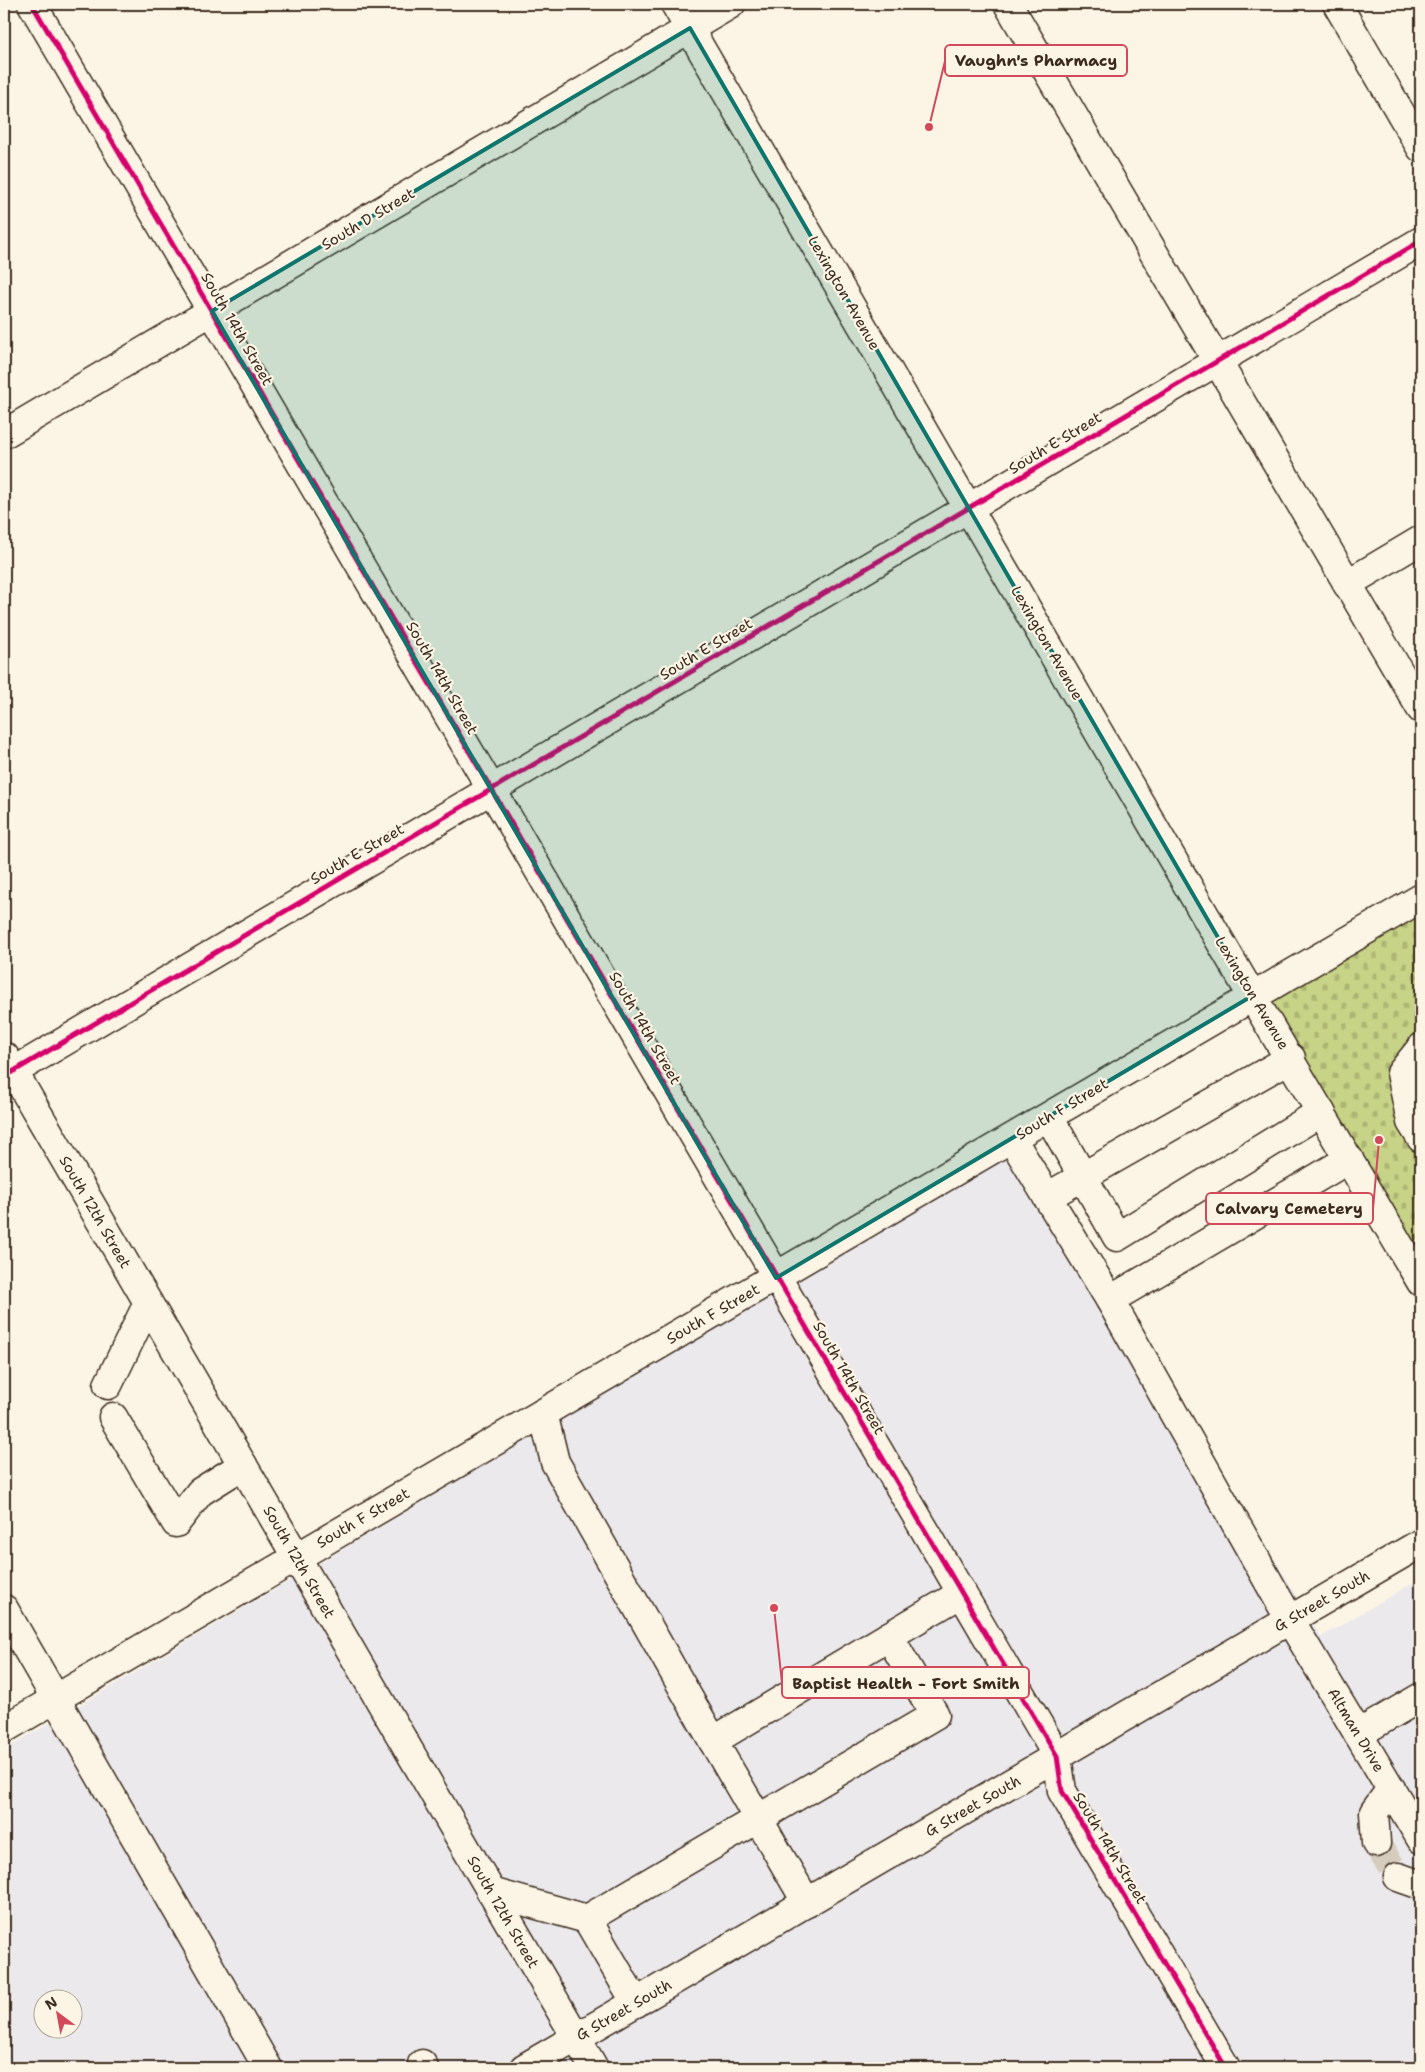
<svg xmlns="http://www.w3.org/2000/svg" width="1425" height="2072" font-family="'Shantell Sans',sans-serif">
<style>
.built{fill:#ebe9ec;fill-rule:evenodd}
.cemetery{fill:url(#cemetery-stones);stroke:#817e52}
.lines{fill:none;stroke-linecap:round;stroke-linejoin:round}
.minor-tunnel{stroke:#d5ccbd;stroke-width:28;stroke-dasharray:28 14;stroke-linecap:butt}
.minor-casing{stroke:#3b2a1e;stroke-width:31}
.minor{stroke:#fcf5e5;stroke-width:28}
.cycleway-casing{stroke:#fcf5e5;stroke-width:8}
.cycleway{stroke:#d6006c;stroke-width:5}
.marked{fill:#0f766e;fill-opacity:0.2;stroke:#0f766e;stroke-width:4;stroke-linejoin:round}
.labels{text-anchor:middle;stroke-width:4.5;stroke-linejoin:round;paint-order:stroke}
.street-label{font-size:15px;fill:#3b2a1e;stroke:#fcf5e5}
.leader{fill:none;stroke:#d1495b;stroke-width:2}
.callout-dot{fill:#d1495b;stroke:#fcf5e5;stroke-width:2}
.callout{fill:#fcf5e5;stroke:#d1495b;stroke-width:2}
.callout-label{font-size:16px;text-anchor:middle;font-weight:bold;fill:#3b2a1e}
</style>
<defs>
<pattern id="cemetery-stones" width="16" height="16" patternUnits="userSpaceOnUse" patternTransform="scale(1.25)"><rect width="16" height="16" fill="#c7d386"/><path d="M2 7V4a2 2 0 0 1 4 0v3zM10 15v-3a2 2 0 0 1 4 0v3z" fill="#acb573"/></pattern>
</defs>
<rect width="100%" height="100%" fill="#fcf5e5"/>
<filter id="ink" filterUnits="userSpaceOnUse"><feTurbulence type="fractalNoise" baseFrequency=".02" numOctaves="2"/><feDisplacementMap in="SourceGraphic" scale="10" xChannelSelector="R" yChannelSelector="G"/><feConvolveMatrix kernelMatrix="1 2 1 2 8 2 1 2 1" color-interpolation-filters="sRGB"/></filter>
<g filter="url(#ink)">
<!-- built -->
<path class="built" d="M1028 1143 1112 1290 1321 1637 1421 1578V2068H4V1750ZM42 2000H72V2030H42Z"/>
<!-- cemetery -->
<path class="cemetery" d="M1421 898V1283L1252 996Z"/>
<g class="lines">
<!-- minor-tunnel -->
<path class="minor-tunnel" d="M1376 1843 1398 1877"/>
<defs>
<g id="minor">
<path d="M32 4 1057 1756 1062 1791 1226 2068"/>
<path d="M675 4 1252 996 1421 1282"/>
<path d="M1008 4 1421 709"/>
<path d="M1337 4 1421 148"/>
<path d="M4 434 731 4"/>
<path d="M1347 584 1421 540"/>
<path d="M1421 1048 1401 1073 1411 1122 1421 1138"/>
<path d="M5 1057 594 2068"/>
<path d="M4 1077 1421 241"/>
<path d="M1049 1117 1117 1237 1321 1112"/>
<path d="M1012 1139 1110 1300 1290 1620 1421 1839"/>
<path d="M1047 1197 1291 1058"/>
<path d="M1110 1300 1349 1159"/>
<path d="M108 1385 148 1303"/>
<path d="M543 1413 555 1462 713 1741"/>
<path d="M113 1417 176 1523 200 1492 243 1465"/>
<path d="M4 1609 268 2068"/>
<path d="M4 1729 1421 898"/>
<path d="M1358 1734 1421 1697"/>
<path d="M1376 1843 1374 1812 1391 1789"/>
<path d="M1398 1877 1421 1885"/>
<path d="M491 1892 587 1919 636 2003"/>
<path d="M807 1903 713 1741 889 1636"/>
<path d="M587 1919 935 1715 889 1636 962 1593"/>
<path d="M422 2064 424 2068"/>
<path d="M524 2068 1421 1543"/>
</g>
</defs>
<!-- minor casing -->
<use href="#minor" class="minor-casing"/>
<!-- minor -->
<use href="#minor" class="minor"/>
<defs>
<g id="cycleway">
<path d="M32 4 1057 1756 1062 1791 1226 2068"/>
<path d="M4 1077 1421 241"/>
</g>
</defs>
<!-- cycleway casing -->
<use href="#cycleway" class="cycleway-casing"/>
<!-- cycleway -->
<use href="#cycleway" class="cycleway"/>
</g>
</g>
<!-- marked area -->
<path class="marked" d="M690 28 1252 996 776 1278 212 311Z"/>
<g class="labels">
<!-- street labels -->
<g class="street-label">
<text transform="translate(368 219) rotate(-31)" y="5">South D Street</text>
<text transform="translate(844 293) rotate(60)" y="5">Lexington Avenue</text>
<text transform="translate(237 329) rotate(60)" y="5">South 14th Street</text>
<text transform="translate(1055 443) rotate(-31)" y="5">South E Street</text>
<text transform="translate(1047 643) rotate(60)" y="5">Lexington Avenue</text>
<text transform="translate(706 649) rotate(-31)" y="5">South E Street</text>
<text transform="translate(442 678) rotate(60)" y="5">South 14th Street</text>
<text transform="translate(357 854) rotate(-30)" y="5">South E Street</text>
<text transform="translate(1252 993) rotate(59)" y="5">Lexington Avenue</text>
<text transform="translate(645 1028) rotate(60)" y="5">South 14th Street</text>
<text transform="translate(1062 1109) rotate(-31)" y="5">South F Street</text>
<text transform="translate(95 1212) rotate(60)" y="5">South 12th Street</text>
<text transform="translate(713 1314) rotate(-30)" y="5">South F Street</text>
<text transform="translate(849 1378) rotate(60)" y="5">South 14th Street</text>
<text transform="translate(363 1518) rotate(-30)" y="5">South F Street</text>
<text transform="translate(299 1562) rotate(60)" y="5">South 12th Street</text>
<text transform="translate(1322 1601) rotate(-30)" y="5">G Street South</text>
<text transform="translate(1356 1730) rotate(59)" y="5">Altman Drive</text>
<text transform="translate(973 1806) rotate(-30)" y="5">G Street South</text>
<text transform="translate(1110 1848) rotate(59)" y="5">South 14th Street</text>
<text transform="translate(503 1912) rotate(60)" y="5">South 12th Street</text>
<text transform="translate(624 2010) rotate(-30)" y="5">G Street South</text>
</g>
</g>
<!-- callouts -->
<path class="leader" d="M929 127L945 61M1379 1140L1373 1209M774 1608L782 1683"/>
<g class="callout-dot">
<circle cx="929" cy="127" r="5"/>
<circle cx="1379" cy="1140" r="5"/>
<circle cx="774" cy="1608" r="5"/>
</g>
<g class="callout">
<rect x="945" y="45" width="182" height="31" rx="5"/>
<rect x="1206" y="1193" width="167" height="31" rx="5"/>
<rect x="782" y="1667" width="247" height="31" rx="5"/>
</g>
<g class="callout-label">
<text x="1036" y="66">Vaughn's Pharmacy</text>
<text x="1289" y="1214">Calvary Cemetery</text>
<text x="906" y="1689">Baptist Health - Fort Smith</text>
</g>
<!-- margin -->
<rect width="1425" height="2072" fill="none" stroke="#fcf5e5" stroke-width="20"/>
<rect x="10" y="10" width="1405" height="2052" fill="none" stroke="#3b2a1e" stroke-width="2" filter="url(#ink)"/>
<!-- north arrow -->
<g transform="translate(58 2014) rotate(328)"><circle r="24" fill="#fcf5e5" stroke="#afa495"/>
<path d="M0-4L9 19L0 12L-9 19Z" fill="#d1495b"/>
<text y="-8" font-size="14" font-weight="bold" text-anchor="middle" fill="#3b2a1e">N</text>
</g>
</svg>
